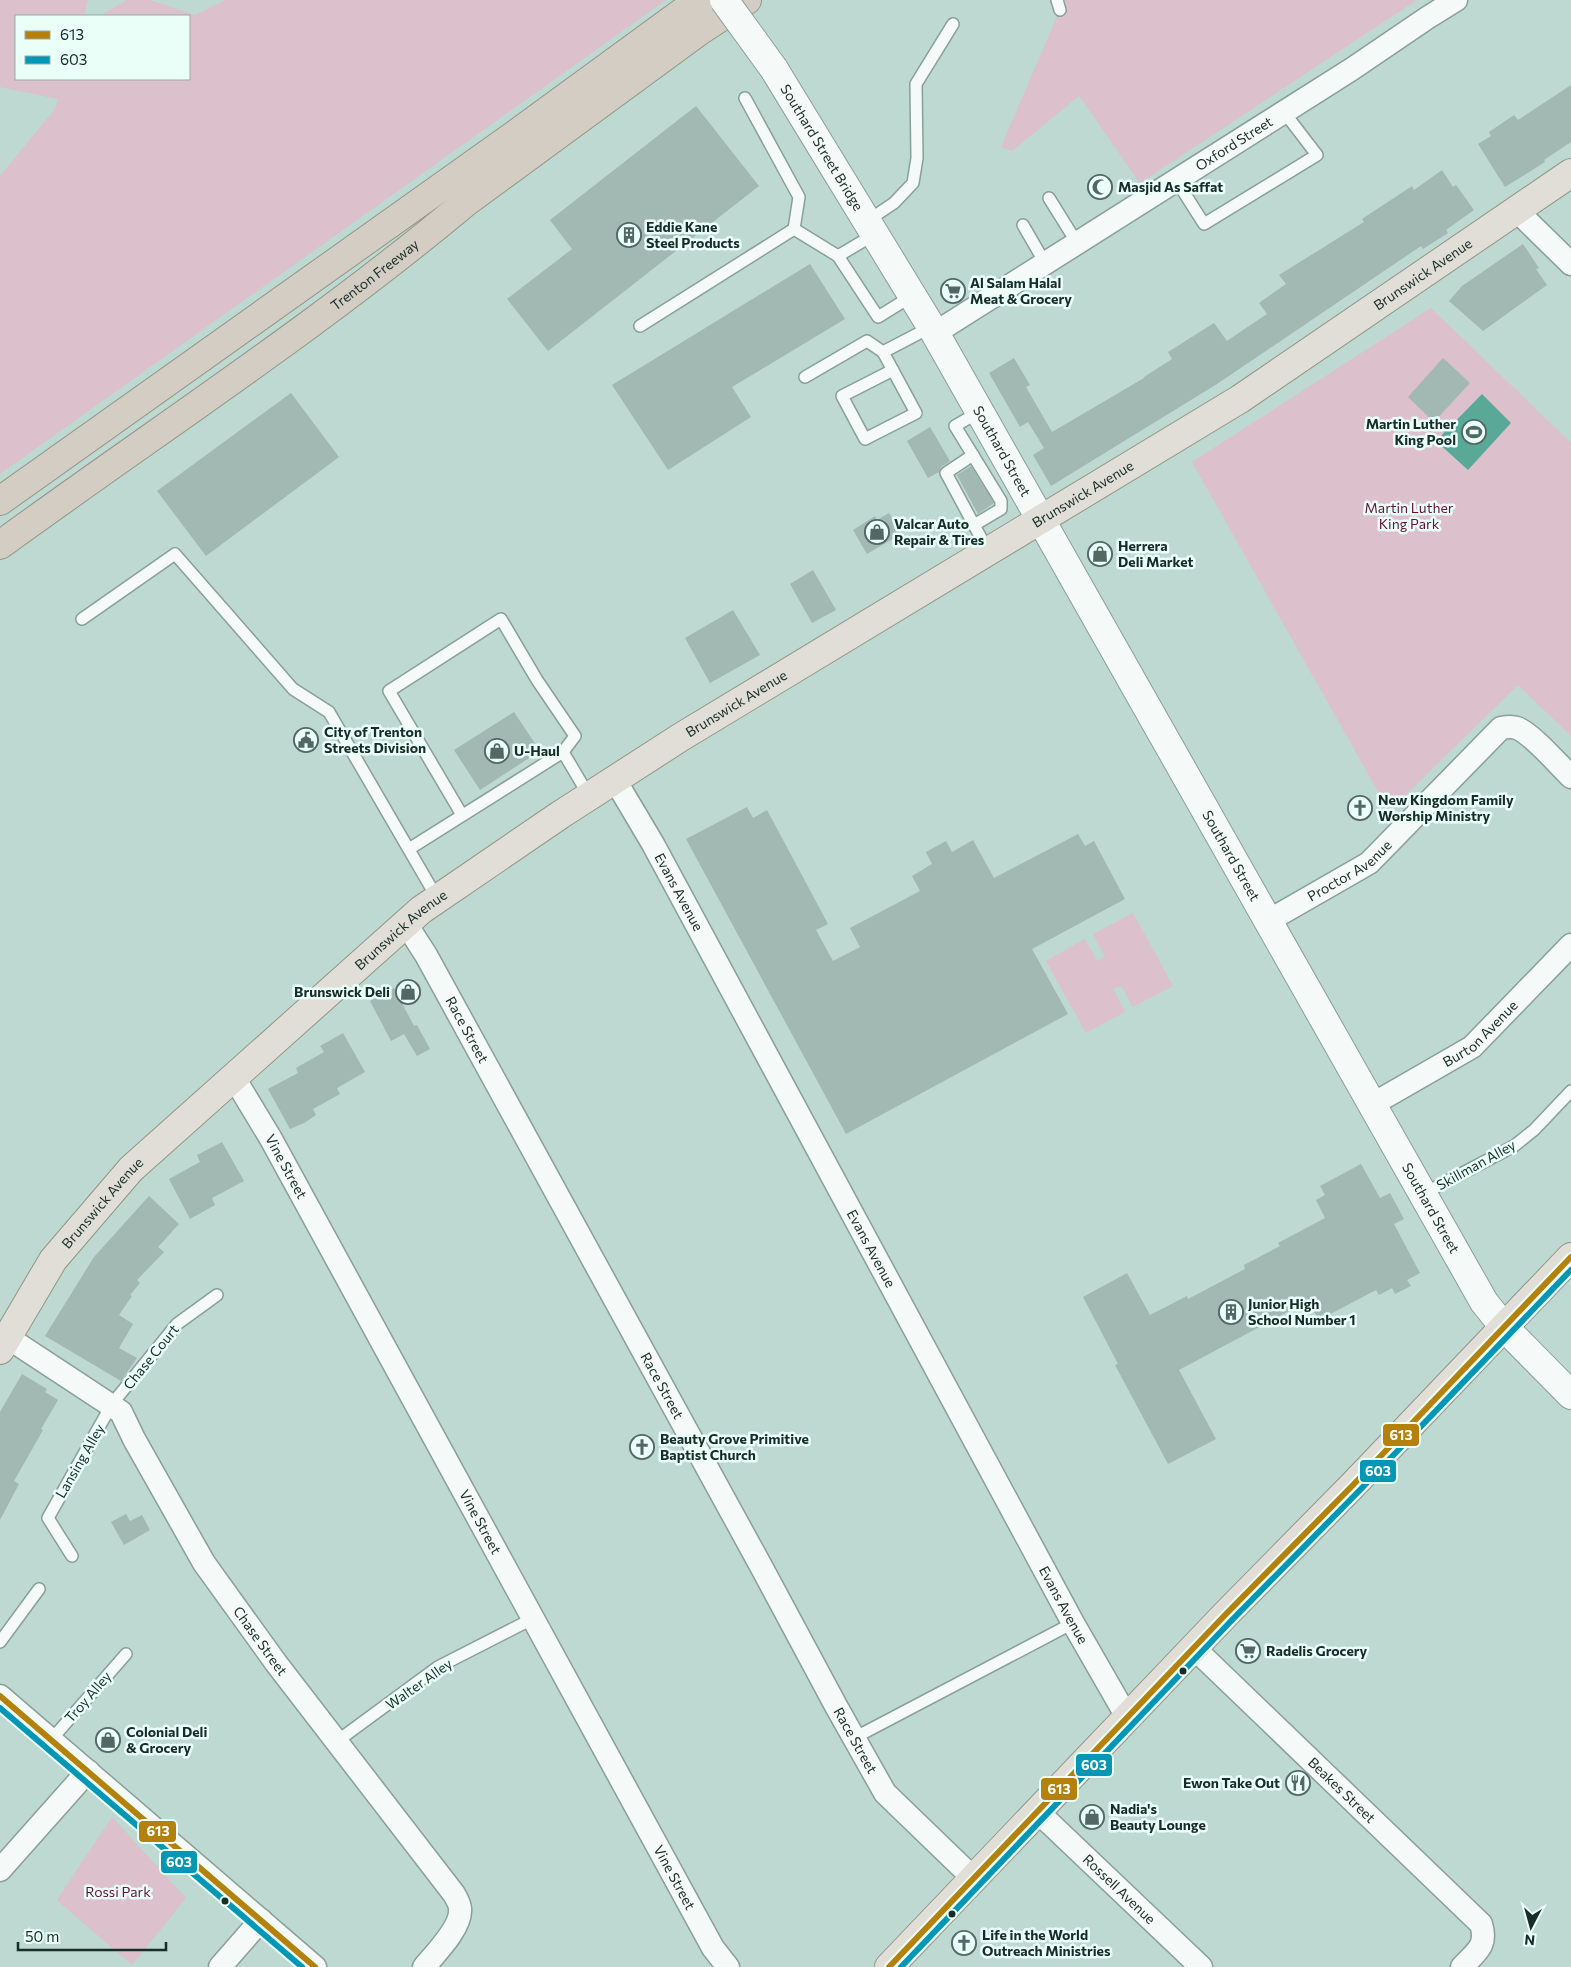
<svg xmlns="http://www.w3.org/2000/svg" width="1571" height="1967" font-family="Commissioner,sans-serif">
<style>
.green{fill:#dcc0cb}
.water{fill:#5aa998}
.building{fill:#a2b8b2}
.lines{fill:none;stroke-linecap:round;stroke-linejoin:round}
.lane-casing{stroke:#899f99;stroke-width:14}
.street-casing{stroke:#899f99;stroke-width:25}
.secondary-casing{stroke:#899f99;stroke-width:30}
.primary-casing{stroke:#929587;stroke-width:30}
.highway-casing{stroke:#929587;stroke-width:30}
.lane{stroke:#f5f9f8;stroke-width:11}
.street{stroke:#f5f9f8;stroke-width:22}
.secondary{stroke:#f5f9f8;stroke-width:28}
.primary{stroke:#e1ded8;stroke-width:28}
.highway{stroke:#d3cdc3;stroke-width:28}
.secondary-bridge-casing{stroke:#899f99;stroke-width:30;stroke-linecap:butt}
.secondary-bridge{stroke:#f5f9f8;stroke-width:28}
.bus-1-casing{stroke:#eafff8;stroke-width:10}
.bus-2-casing{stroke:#eafff8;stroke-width:10}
.bus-1{stroke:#b4820c;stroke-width:6}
.bus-2{stroke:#0496b5;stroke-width:6}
.bus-dot{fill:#192d28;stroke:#eafff8;stroke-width:2}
.labels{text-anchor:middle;stroke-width:5;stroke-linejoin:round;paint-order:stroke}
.street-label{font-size:14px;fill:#192d28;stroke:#eafff8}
.poi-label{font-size:14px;font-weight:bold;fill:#192d28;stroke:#eafff8;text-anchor:start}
.park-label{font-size:14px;fill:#65113a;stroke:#eafff8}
.line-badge{stroke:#eafff8;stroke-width:2}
.badge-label{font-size:14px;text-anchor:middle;font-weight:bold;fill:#fff}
</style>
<rect width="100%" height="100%" fill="#bdd9d1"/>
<!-- green -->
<g class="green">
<path d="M0 0H88L84 16H16V79H189V16H100L127 0H150L195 15 225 0H666L0 474V176L55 109 58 99 0 87Z"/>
<path d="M1064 0H1417L1140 183 1079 96 1012 151 1001 147Z"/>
<path d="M1431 308 1571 443V736L1518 685 1389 811 1192 462Z"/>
<path d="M1133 913 1173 986 1133 1007 1121 986 1113 989 1125 1012 1086 1033 1046 961 1085 939 1097 961 1105 957 1093 934Z"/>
<path d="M112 1817 186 1898 132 1965 57 1900Z"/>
</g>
<!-- water -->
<path class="water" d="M1482 394 1511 423 1468 470 1436 441Z"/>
<!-- building -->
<g class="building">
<path d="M1571 85V142L1544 160 1545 162 1505 187 1478 144 1491 136 1489 132 1514 115 1518 120Z"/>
<path d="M696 106 759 186 548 351 507 299 572 249 550 220Z"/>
<path d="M1442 170 1453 187 1456 185 1474 210 1446 230 1448 233 1423 249 1421 246 1217 384 1051 486 1033 455 1044 448 1028 422 1020 427 989 373 1014 358 1030 385 1026 387 1052 432 1144 378V377L1172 359 1168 352 1214 323 1227 341 1246 328 1267 314 1259 303 1286 284 1279 275 1364 222 1362 219 1412 186 1414 190Z"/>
<path d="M1523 244 1539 268 1536 269 1547 285 1483 331 1449 301 1462 286Z"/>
<path d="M810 264 845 319 732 387 751 417 668 470 612 385Z"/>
<path d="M1443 358 1470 383 1434 422 1408 397Z"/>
<path d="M291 393 339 457 206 556 157 491Z"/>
<path d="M930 427 950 461 941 467 939 472 928 478 907 441Z"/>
<path d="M971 466 994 503 978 514 957 475Z"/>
<path d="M889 513 901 534 867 554 853 530 875 516 877 520Z"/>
<path d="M813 570 836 610 812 623 790 584Z"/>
<path d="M733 610 760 655 710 683 685 638Z"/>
<path d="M514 712 540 751 480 790 454 750Z"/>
<path d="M747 807 753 818 767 810 828 924 816 930 833 961 860 947 850 928 920 891 912 876 932 864 926 852 946 841 952 852 973 840 994 878 1078 834 1085 846 1094 841 1125 899 1032 949 1068 1014 846 1134 686 839Z"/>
<path d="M394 988 414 1026 417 1025 430 1049 417 1056 404 1034 391 1041 370 1001Z"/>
<path d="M343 1033 365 1072 337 1088 340 1094 313 1109 316 1115 304 1123 290 1129 268 1089 298 1073 296 1068 324 1052 320 1046Z"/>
<path d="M222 1142 244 1181 212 1198 215 1205 190 1219 169 1179 200 1162 197 1155Z"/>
<path d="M1361 1164 1380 1198 1390 1193 1404 1219 1394 1224 1420 1273 1407 1280 1411 1286 1395 1294 1392 1288 1379 1295 1376 1290 1319 1320 1308 1301 1179 1370 1216 1439 1168 1464 1115 1365 1118 1364 1083 1297 1127 1273 1150 1315 1187 1296 1188 1299 1245 1269 1244 1265 1280 1246 1278 1243 1325 1218 1316 1200 1325 1195 1320 1186Z"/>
<path d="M149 1196 179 1224 158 1247 164 1252 137 1280 140 1283 130 1295 132 1296 119 1315 133 1324 119 1348 137 1358 121 1381 45 1336 94 1257Z"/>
<path d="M22 1374 47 1389 45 1392 58 1400 41 1429 43 1430 14 1481 19 1484 0 1520V1412Z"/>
<path d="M126 1514 130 1521 142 1515 150 1530 124 1545 111 1522Z"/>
</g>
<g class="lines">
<defs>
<g id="lane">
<path d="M1057 0 1060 10"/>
<path d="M745 98 799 197 794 229 838 256 878 317 912 296"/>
<path d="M1176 180 1204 224 1317 155 1284 112"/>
<path d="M1049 198 1077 243"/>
<path d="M867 221 894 203 913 183 917 158 916 84 953 24"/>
<path d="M1023 225 1045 263"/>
<path d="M838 256 875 234"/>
<path d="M640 326 794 229"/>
<path d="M893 370 842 396 865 439 916 413 883 352 931 327"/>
<path d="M805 377 867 341 883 352"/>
<path d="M973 455 946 473 988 551"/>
<path d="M974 525 1001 509V501L955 426 979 412"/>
<path d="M82 619 175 554 293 689 329 712 437 898"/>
<path d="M462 815 389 691 501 619 537 680 575 736 563 752"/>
<path d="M409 849 563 752 589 796"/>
<path d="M1423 1194 1514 1146 1534 1130 1571 1091"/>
<path d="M72 1556 48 1518 112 1404 177 1324 217 1295"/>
<path d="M0 1642 39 1589"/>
<path d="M854 1738 1073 1623"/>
<path d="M51 1740 126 1654"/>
<path d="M336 1742 438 1667 532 1619"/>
</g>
<g id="street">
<path d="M1517 211 1571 264"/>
<path id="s1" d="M935 333 1352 69 1427 18 1456 0"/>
<path id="s2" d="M615 780 653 844 1073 1623 1127 1717"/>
<path id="s3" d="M1268 921 1369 863 1501 728C1506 727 1511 726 1517 728 1532 734 1558 764 1571 777"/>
<path id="s4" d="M406 924 426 955 762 1568 836 1706 885 1793 973 1878"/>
<path id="s5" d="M233 1076 271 1139 713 1948 728 1967"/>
<path id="s6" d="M1373 1104 1472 1047 1571 945"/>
<path id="s7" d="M7 1337 121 1412 134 1439 204 1563 276 1663 454 1894C457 1899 460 1904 460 1909 462 1927 435 1954 424 1967"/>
<path id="s8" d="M1194 1648 1481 1924C1488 1946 1476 1952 1462 1967"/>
<path d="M0 1696 315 1967"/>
<path id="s9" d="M1038 1812 1201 1967"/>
<path d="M0 1870 88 1771"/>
<path d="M220 1967 261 1920"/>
</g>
<g id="secondary">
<path id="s10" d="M774 69 935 333 1484 1302 1504 1327 1571 1395"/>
</g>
<g id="primary">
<path id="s11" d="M0 1350 53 1260 131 1169 421 910 560 815 681 737 1240 399 1571 173"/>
<path d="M889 1967 1226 1614 1353 1485 1571 1257"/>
</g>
<g id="highway">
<path d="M0 501 513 136 699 0"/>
<path id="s12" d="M0 545C155 432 318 326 465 203L701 30 747 0"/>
</g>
</defs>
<!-- lane casing -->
<use href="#lane" class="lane-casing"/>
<!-- street casing -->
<use href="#street" class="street-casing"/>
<!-- secondary casing -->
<use href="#secondary" class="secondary-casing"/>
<!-- primary casing -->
<use href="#primary" class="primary-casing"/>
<!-- highway casing -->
<use href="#highway" class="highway-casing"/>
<!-- lane -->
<use href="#lane" class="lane"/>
<!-- street -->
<use href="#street" class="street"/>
<!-- secondary -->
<use href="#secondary" class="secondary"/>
<!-- primary -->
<use href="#primary" class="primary"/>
<!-- highway -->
<use href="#highway" class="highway"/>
<defs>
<path id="secondary-bridge" d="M724 0 774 69"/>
</defs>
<!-- secondary-bridge casing -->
<use href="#secondary-bridge" class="secondary-bridge-casing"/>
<!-- secondary-bridge -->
<use href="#secondary-bridge" class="secondary-bridge"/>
<defs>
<g id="bus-1">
<path d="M0 1696 315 1967"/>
<path d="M889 1967 1226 1614 1353 1485 1571 1257"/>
</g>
<g id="bus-2">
<path d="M0 1708 302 1967"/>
<path d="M901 1967 1232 1620 1359 1491 1571 1270"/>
</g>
</defs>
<!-- bus-1 casing -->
<use href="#bus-1" class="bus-1-casing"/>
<!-- bus-2 casing -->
<use href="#bus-2" class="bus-2-casing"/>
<!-- bus-1 -->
<use href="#bus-1" class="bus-1"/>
<!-- bus-2 -->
<use href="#bus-2" class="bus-2"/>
</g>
<!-- icons -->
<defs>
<symbol id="mosque-ring" viewBox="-11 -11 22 22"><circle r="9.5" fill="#eafff8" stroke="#526963" stroke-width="1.5"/><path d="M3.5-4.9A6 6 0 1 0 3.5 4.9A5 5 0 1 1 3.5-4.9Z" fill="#526963"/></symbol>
<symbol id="building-ring" viewBox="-11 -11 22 22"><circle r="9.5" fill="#eafff8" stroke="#526963" stroke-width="1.5"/><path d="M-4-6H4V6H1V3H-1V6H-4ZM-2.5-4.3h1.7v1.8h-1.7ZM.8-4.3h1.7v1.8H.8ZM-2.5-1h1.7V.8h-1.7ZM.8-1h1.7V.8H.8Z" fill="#526963"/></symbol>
<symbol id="supermarket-ring" viewBox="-11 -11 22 22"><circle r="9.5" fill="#eafff8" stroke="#526963" stroke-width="1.5"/><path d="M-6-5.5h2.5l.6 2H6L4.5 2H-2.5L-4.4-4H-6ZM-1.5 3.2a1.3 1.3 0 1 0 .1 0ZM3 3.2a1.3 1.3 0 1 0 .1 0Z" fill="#526963"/></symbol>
<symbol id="stadium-ring" viewBox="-11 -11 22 22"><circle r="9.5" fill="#eafff8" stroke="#526963" stroke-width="1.5"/><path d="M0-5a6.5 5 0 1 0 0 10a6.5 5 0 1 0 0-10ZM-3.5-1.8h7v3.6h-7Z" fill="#526963"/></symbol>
<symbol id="shop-ring" viewBox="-11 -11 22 22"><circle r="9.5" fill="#eafff8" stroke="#526963" stroke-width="1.5"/><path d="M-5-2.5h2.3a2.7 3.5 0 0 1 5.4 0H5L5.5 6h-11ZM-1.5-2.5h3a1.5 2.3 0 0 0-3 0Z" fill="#526963"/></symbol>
<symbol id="civic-ring" viewBox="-11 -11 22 22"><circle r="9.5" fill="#eafff8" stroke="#526963" stroke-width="1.5"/><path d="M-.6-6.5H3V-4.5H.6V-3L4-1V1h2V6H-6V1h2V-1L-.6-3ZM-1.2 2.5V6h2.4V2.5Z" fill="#526963"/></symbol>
<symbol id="church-ring" viewBox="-11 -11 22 22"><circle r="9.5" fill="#eafff8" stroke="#526963" stroke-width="1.5"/><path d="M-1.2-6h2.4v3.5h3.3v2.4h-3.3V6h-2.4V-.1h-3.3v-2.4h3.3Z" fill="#526963"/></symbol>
<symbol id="restaurant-ring" viewBox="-11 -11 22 22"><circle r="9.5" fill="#eafff8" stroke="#526963" stroke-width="1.5"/><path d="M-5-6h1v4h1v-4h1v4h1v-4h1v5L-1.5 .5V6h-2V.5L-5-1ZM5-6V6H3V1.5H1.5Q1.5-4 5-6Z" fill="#526963"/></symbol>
</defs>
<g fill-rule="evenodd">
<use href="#mosque-ring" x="1086" y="173" width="28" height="28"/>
<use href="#building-ring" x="615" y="221" width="28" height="28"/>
<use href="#supermarket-ring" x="939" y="277" width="28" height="28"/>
<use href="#stadium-ring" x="1460" y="418" width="28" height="28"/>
<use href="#shop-ring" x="863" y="518" width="28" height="28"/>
<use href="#shop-ring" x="1086" y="540" width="28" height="28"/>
<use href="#civic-ring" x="292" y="726" width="28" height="28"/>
<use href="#shop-ring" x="483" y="737" width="28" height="28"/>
<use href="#church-ring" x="1346" y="794" width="28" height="28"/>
<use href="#shop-ring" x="394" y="978" width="28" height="28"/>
<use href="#building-ring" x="1217" y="1298" width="28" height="28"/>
<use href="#church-ring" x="628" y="1433" width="28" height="28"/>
<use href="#supermarket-ring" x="1234" y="1637" width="28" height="28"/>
<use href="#shop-ring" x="94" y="1726" width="28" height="28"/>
<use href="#restaurant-ring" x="1284" y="1769" width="28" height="28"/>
<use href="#shop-ring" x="1078" y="1803" width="28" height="28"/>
<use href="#church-ring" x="950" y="1929" width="28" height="28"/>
</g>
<!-- markers -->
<g class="bus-dot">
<circle cx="1183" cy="1671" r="4.5"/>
<circle cx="225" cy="1901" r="4.5"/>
<circle cx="952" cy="1914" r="4.5"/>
</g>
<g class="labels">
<!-- street labels -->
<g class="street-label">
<text dy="5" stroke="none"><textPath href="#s1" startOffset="354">Oxford Street</textPath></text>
<text dy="5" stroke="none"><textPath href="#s10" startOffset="92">Southard Street Bridge</textPath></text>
<text dy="5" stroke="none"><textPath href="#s12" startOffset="462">Trenton Freeway</textPath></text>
<text dy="5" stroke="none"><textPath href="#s11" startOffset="1800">Brunswick Avenue</textPath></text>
<text dy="5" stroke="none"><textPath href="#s10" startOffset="445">Southard Street</textPath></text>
<text dy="5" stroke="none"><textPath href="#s11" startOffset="1395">Brunswick Avenue</textPath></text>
<text dy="5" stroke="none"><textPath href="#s11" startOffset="990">Brunswick Avenue</textPath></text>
<text dy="5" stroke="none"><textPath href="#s10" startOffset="910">Southard Street</textPath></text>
<text dy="5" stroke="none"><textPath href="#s3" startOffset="96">Proctor Avenue</textPath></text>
<text dy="5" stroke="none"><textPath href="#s2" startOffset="129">Evans Avenue</textPath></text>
<text dy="5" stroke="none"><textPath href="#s11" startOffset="585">Brunswick Avenue</textPath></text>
<text dy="5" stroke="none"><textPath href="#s4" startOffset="122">Race Street</textPath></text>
<text dy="5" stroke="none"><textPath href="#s6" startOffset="129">Burton Avenue</textPath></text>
<text transform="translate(1476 1165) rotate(-29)" y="5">Skillman Alley</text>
<text dy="5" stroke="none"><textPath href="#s5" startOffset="105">Vine Street</textPath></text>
<text dy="5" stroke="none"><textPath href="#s11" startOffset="180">Brunswick Avenue</textPath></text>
<text dy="5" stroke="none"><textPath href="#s10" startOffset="1315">Southard Street</textPath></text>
<text dy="5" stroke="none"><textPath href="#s2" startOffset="534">Evans Avenue</textPath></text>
<text transform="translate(151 1357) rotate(-51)" y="5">Chase Court</text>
<text dy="5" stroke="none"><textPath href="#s4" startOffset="528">Race Street</textPath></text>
<text transform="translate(80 1461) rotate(-60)" y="5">Lansing Alley</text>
<text dy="5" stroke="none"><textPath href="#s5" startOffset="510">Vine Street</textPath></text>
<text dy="5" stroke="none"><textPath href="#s2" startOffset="939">Evans Avenue</textPath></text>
<text dy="5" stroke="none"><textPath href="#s7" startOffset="405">Chase Street</textPath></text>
<text transform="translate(419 1684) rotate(-35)" y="5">Walter Alley</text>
<text transform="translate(88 1697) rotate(-49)" y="5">Troy Alley</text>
<text dy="5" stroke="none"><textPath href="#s4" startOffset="932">Race Street</textPath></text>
<text dy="5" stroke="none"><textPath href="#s8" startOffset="205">Beakes Street</textPath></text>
<text dy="5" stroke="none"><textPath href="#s5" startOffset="915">Vine Street</textPath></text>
<text dy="5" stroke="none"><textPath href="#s9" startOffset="112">Rossell Avenue</textPath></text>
</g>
<!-- poi labels -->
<g class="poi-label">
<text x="1118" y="192">Masjid As Saffat</text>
<text x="646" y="232">Eddie Kane<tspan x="646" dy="16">Steel Products</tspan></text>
<text x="970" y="288">Al Salam Halal<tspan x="970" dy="16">Meat &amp; Grocery</tspan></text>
<text x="1456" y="429" text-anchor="end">Martin Luther<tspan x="1456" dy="16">King Pool</tspan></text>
<text x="894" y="529">Valcar Auto<tspan x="894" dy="16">Repair &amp; Tires</tspan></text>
<text x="1118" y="551">Herrera<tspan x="1118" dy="16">Deli Market</tspan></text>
<text x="324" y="737">City of Trenton<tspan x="324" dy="16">Streets Division</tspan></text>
<text x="514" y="756">U-Haul</text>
<text x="1378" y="805">New Kingdom Family<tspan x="1378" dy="16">Worship Ministry</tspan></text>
<text x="390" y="997" text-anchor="end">Brunswick Deli</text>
<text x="1248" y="1309">Junior High<tspan x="1248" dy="16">School Number 1</tspan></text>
<text x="660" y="1444">Beauty Grove Primitive<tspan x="660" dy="16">Baptist Church</tspan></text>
<text x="1266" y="1656">Radelis Grocery</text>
<text x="126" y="1737">Colonial Deli<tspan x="126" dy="16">&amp; Grocery</tspan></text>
<text x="1280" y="1788" text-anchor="end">Ewon Take Out</text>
<text x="1110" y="1814">Nadia's<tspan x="1110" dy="16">Beauty Lounge</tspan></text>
<text x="982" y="1940">Life in the World<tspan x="982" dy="16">Outreach Ministries</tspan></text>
</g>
<!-- park labels -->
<g class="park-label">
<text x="1409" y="513">Martin Luther<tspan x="1409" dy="16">King Park</tspan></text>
<text x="118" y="1897">Rossi Park</text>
</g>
</g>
<g class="line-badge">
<rect x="1382" y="1423" width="38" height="24" rx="5" fill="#b4820c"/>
<rect x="1359" y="1459" width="38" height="24" rx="5" fill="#0496b5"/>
<rect x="1075" y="1753" width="38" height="24" rx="5" fill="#0496b5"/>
<rect x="1040" y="1777" width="38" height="24" rx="5" fill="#b4820c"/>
<rect x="138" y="1820" width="39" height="23" rx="5" fill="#b4820c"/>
<rect x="160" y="1850" width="38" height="24" rx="5" fill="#0496b5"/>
</g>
<g class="badge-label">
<text x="1401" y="1440">613</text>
<text x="1378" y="1476">603</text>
<text x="1094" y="1770">603</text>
<text x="1059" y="1794">613</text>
<text x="158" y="1836">613</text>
<text x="179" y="1867">603</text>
</g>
<!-- legend -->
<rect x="15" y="15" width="175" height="65" fill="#eafff8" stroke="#96aba5"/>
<rect x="25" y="31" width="25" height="8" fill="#b4820c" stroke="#96aba5"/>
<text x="60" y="40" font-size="15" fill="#192d28">613</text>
<rect x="25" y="56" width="25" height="8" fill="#0496b5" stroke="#96aba5"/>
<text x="60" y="65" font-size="15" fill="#192d28">603</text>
<!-- north arrow -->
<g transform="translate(1531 1927) rotate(186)" stroke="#eafff8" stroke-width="4" paint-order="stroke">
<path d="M0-4L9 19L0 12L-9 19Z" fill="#192d28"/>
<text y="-8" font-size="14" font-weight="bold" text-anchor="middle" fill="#192d28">N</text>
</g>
<!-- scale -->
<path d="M18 1942v8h148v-8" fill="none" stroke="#192d28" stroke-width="2.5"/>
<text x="25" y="1942" font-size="15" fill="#192d28" stroke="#eafff8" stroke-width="4" paint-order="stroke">50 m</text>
</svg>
